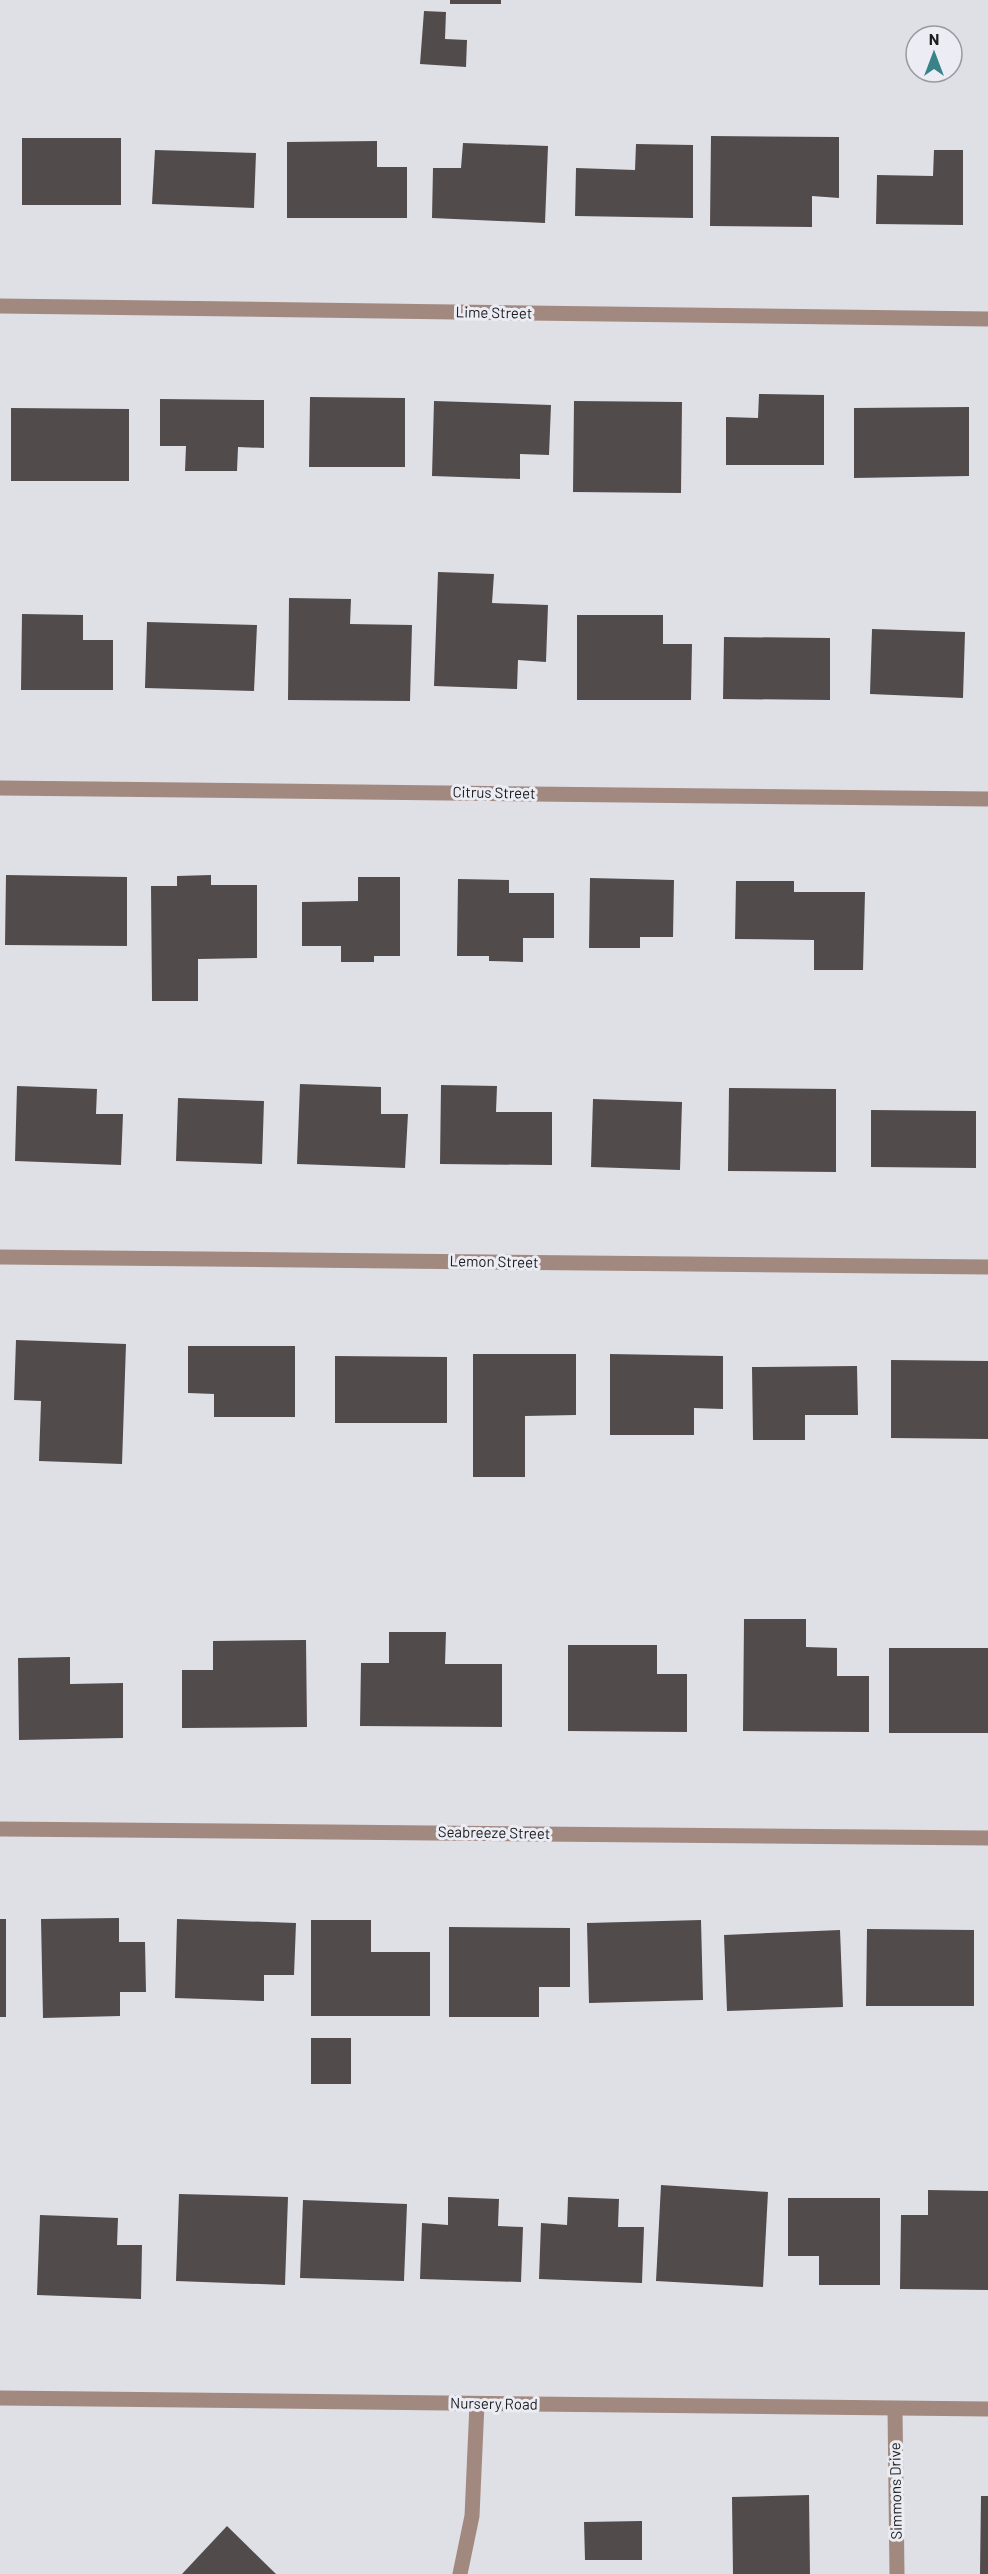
<svg xmlns="http://www.w3.org/2000/svg" width="988" height="2574" font-family="Barlow,sans-serif">
<style>
.building{fill:#524b4b}
.lines{fill:none;stroke-linecap:round;stroke-linejoin:round}
.minor{stroke:#a28980;stroke-width:15}
.labels{text-anchor:middle;stroke-width:6;stroke-linejoin:round;paint-order:stroke}
.street-label{font-size:15px;fill:#1b1c1e;stroke:#ecedf4}
</style>
<rect width="100%" height="100%" fill="#dfe0e6"/>
<!-- building -->
<g class="building">
<rect x="450" y="0" width="51" height="4"/>
<path d="M424 11 446 12 445 39 467 40 466 67 420 64Z"/>
<path d="M711 136 839 137V198L812 196V227L710 226Z"/>
<rect x="22" y="138" width="99" height="67"/>
<path d="M377 141V167H407V218H287V142Z"/>
<path d="M463 143 548 146 545 223 432 218 433 168H461Z"/>
<path d="M636 144 693 145V218L575 216 576 168 635 170Z"/>
<path d="M155 150 256 153 254 208 152 204Z"/>
<path d="M934 150H963V225L876 224 877 175 933 176Z"/>
<path d="M759 394 824 395V465H726V417L758 418Z"/>
<path d="M310 397 405 398V467H309Z"/>
<path d="M160 399 264 400V448L238 447 237 471H185L186 446H160Z"/>
<path d="M434 401 551 405 549 455 520 454V479L432 476Z"/>
<path d="M574 401 682 402 681 493 573 492Z"/>
<path d="M969 407V476L854 478V408Z"/>
<path d="M11 408 129 409V481H11Z"/>
<path d="M438 572 494 574 492 603 548 605 546 662 518 660 517 689 434 686Z"/>
<path d="M289 598 351 599 350 624 412 625 410 701 288 700Z"/>
<path d="M22 614 83 615V640H113V690H21Z"/>
<path d="M577 615H663V644H692L691 700H577Z"/>
<path d="M147 622 257 625 254 691 145 688Z"/>
<path d="M872 629 965 632 963 698 870 694Z"/>
<path d="M724 637 830 638V700L723 699Z"/>
<path d="M6 875 127 877V946L5 945Z"/>
<path d="M211 875V885H257V958L198 959V1001H152L151 886H177V876Z"/>
<path d="M358 877H400V956H374V962H341V946H302V902L358 901Z"/>
<path d="M590 878 674 880 673 937H640V948H589Z"/>
<path d="M458 879 509 880V893H554V938H523V962L489 961V956H457Z"/>
<path d="M736 881H794V892H865L863 970H814V940L735 939Z"/>
<path d="M300 1084 381 1087V1114H408L405 1168 297 1164Z"/>
<path d="M441 1085 497 1086 496 1112H552V1165L440 1164Z"/>
<path d="M17 1086 97 1089 96 1114H123L121 1165 15 1161Z"/>
<path d="M729 1088 836 1089V1172L728 1171Z"/>
<path d="M178 1098 264 1101 262 1164 176 1161Z"/>
<path d="M593 1099 682 1102 680 1170 591 1167Z"/>
<path d="M871 1110 976 1111V1168L871 1167Z"/>
<path d="M16 1340 126 1344 122 1464 39 1461 41 1401 14 1400Z"/>
<path d="M188 1346H295V1417H214V1394L188 1393Z"/>
<path d="M473 1354H576V1415L525 1416V1477H473Z"/>
<path d="M610 1354 723 1356V1409L694 1408V1435H610Z"/>
<path d="M335 1356 447 1357V1423H335Z"/>
<path d="M891 1360 988 1361V1439L891 1438Z"/>
<path d="M857 1366 858 1415H805V1440H753L752 1367Z"/>
<path d="M744 1619H806V1647L837 1648V1676H869V1732L743 1731Z"/>
<path d="M389 1632H446L445 1664H502V1727L360 1726 361 1663H389Z"/>
<path d="M306 1640 307 1727 182 1728V1670H213V1641Z"/>
<path d="M568 1645H657V1674H687V1732L568 1731Z"/>
<rect x="889" y="1648" width="99" height="85"/>
<path d="M70 1657V1684L123 1683V1738L19 1740 18 1658Z"/>
<path d="M119 1918V1942H145L146 1992H120V2016L43 2018 41 1919Z"/>
<rect x="0" y="1919" width="6" height="98"/>
<path d="M177 1919 296 1923 294 1975H264V2001L175 1998Z"/>
<path d="M311 1920H371V1952H430V2016H311Z"/>
<path d="M701 1920 703 2000 589 2003 587 1923Z"/>
<path d="M449 1927 570 1928V1987H539V2017H449Z"/>
<path d="M867 1929 974 1930V2006H866Z"/>
<path d="M840 1930 843 2007 727 2011 724 1935Z"/>
<rect x="311" y="2038" width="40" height="46"/>
<path d="M661 2185 768 2192 763 2287 656 2281Z"/>
<path d="M928 2190 988 2191V2290L900 2289 901 2215H928Z"/>
<path d="M179 2194 288 2197 285 2285 176 2281Z"/>
<path d="M448 2197 499 2199 498 2226 523 2227 521 2282 420 2279 422 2223 448 2225Z"/>
<path d="M568 2197 619 2199 618 2227H644L642 2283 539 2279 541 2223 567 2225Z"/>
<path d="M788 2198H880V2285H819V2256H788Z"/>
<path d="M303 2200 407 2204 404 2281 300 2278Z"/>
<path d="M40 2215 118 2218 117 2245H142L141 2299 37 2295Z"/>
<path d="M809 2495 810 2574H733L732 2497Z"/>
<path d="M981 2496H988V2574H980Z"/>
<path d="M642 2521V2560H585L584 2522Z"/>
<path d="M227 2526 276 2574H182Z"/>
</g>
<g class="lines">
<!-- minor -->
<g class="minor">
<path d="M0 306 988 319"/>
<path d="M0 788 988 799"/>
<path d="M0 1257 988 1267"/>
<path d="M0 1829 988 1838"/>
<path d="M0 2398 988 2409"/>
<path d="M895 2409 897 2574"/>
<path d="M460 2574 472 2516 477 2404"/>
</g>
</g>
<g class="labels">
<!-- street labels -->
<g class="street-label">
<text transform="translate(494 313) rotate(1)" y="5">Lime Street</text>
<text transform="translate(494 793) rotate(1)" y="5">Citrus Street</text>
<text transform="translate(494 1262) rotate(1)" y="5">Lemon Street</text>
<text transform="translate(494 1833) rotate(1)" y="5">Seabreeze Street</text>
<text transform="translate(494 2404) rotate(1)" y="5">Nursery Road</text>
<text transform="translate(896 2491) rotate(-91)" y="5">Simmons Drive</text>
</g>
</g>
<!-- north arrow -->
<g transform="translate(934 54)"><circle r="28" fill="#ecedf4" stroke="#98999e" stroke-width="1.5"/>
<path d="M0-4.5L10 22L0 15L-10 22Z" fill="#3a828a"/>
<text y="-9" font-size="16" font-weight="bold" text-anchor="middle" fill="#1b1c1e">N</text>
</g>
</svg>
